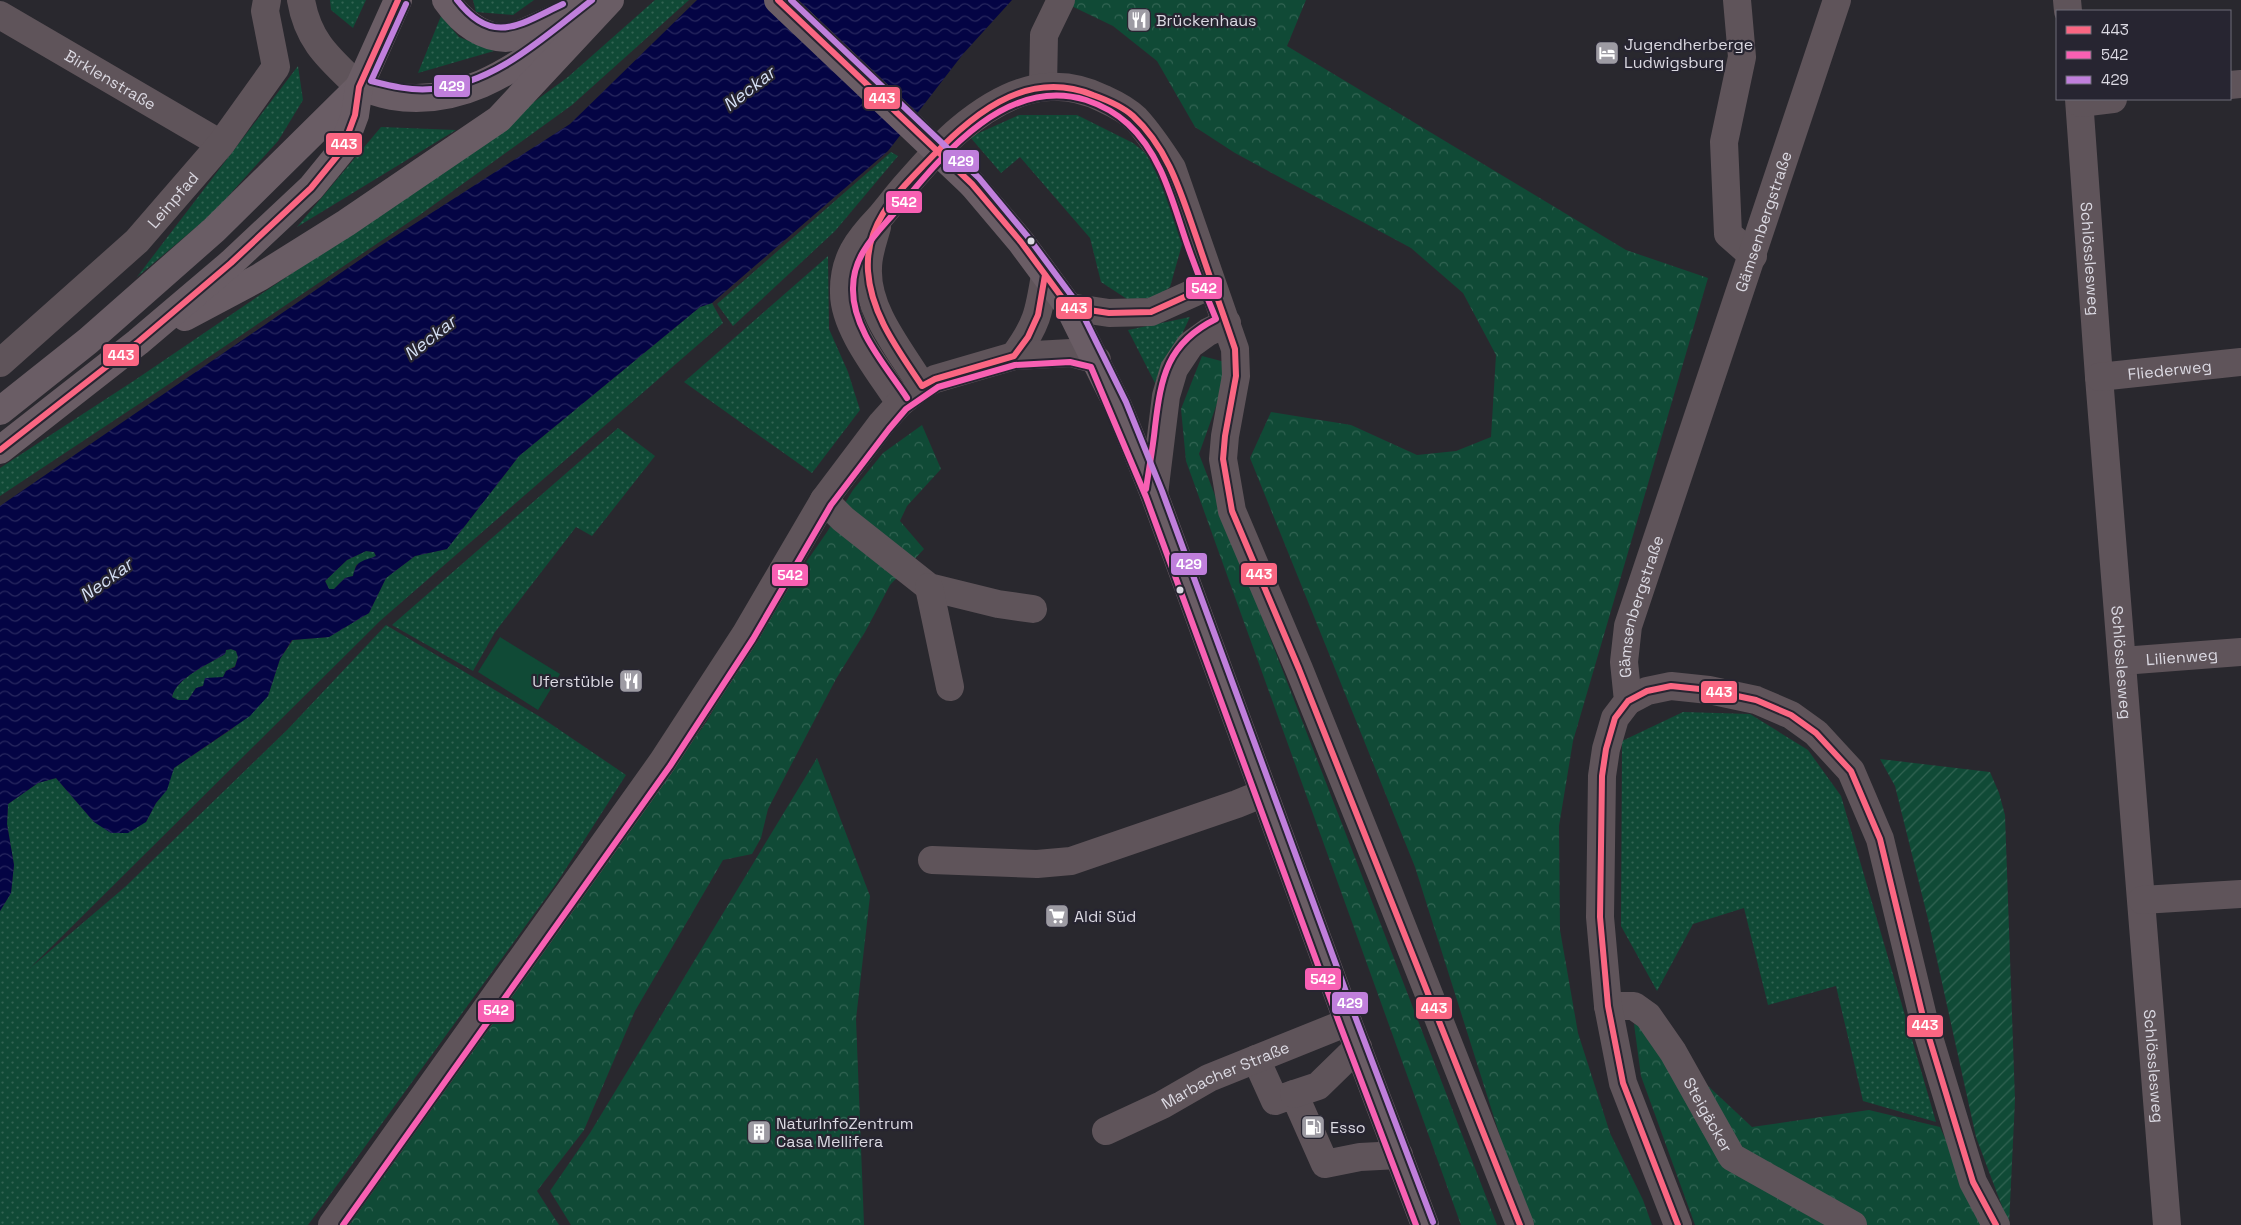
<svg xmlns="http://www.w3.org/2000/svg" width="2241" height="1225" font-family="'Space Grotesk',sans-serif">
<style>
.grass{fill:url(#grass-dots)}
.forest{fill:url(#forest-crowns)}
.garden{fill:url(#garden-furrows)}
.pitch{fill:#104a36}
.water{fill:url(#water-waves);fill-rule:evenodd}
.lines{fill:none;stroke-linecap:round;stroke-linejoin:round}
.minor{stroke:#5f545a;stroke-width:28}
.major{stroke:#6a5d65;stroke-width:28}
.major-bridge{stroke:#6a5d65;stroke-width:28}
.bus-1-casing{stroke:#272531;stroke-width:10}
.bus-2-casing{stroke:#272531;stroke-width:10}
.bus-3-casing{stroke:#272531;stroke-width:10}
.bus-1{stroke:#fa6682;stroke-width:6}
.bus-2{stroke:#f860b3;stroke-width:6}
.bus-3{stroke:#c07fdc;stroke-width:6}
.bus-dot{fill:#dbd9e2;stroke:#272531;stroke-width:2}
.labels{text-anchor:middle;stroke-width:4.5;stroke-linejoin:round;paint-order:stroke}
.poi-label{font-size:16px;fill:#dbd9e2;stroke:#272531;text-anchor:start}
.street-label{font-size:16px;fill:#dbd9e2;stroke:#272531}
.water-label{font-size:18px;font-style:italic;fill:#d3ddf2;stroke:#272531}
.line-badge{stroke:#272531;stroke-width:2}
.badge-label{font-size:14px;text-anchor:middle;font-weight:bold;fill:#fff}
</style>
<defs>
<pattern id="grass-dots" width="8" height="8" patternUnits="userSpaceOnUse" patternTransform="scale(1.25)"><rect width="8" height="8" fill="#104a36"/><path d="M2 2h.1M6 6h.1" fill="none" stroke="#326453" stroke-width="1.8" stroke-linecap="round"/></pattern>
<pattern id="forest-crowns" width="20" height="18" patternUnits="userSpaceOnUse" patternTransform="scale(1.25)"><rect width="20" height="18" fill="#104a36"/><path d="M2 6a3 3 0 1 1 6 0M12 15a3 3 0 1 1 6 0" fill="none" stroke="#326453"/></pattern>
<pattern id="garden-furrows" width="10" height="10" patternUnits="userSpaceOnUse" patternTransform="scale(1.25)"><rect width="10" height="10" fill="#104a36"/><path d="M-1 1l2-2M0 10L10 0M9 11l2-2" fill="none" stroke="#326453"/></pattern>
<pattern id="water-waves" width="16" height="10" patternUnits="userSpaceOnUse" patternTransform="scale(1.25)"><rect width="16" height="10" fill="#040444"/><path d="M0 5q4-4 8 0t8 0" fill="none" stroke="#28285f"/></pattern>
</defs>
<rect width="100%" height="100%" fill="#29282e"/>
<!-- grass -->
<g class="grass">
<path d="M330 0H366L353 28 331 10Z"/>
<path d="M473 0H534L513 15 476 12Z"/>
<path d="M655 0H689L572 105 421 214 160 390 0 496V468L135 380 410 193 568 77Z"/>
<path d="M441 16 459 37 494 51 418 73Z"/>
<path d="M298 66 303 100 278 141 213 213 137 277Z"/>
<path d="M1019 115H1077L1133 143 1153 159 1183 241 1170 287 1155 298 1127 299 1101 282 1090 238 1020 157 1001 173 970 137Z"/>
<path d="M381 127 456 130 297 227Z"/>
<path d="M891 152 898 156 835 231 733 326 717 304Z"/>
<path d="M828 256 829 329 848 372 860 410 812 473 684 382Z"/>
<path d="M712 303 723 323 381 620 30 968 125 887 288 729 386 625 542 718 626 775 556 884 308 1225H0V911L11 893 14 865 7 824 8 804 38 783 56 778 94 822H146L156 803 164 793 174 768 232 729 268 696 280 659 293 640 329 637 369 613 386 578 415 556 447 549 519 456 700 307Z"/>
<path d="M1190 317 1157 387 1128 330Z"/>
<path d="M618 428 655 456 592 536 576 527 495 632 473 671 392 625Z"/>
<path d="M366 551 374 552 376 556 356 565 353 576 345 578 334 589H329L325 581 347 560Z"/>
<path d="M231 649 236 651 238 657 235 666 226 671 223 677C213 677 206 686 196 688L188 700H178L172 697C176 678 209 664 225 654L226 650Z"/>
<path d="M1683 712 1750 714 1808 750 1841 796 1936 1122 1863 1101 1836 986 1768 1005 1744 908 1693 924 1657 991 1621 926 1622 741Z"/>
</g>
<!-- forest -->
<g class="forest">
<path d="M1059 0H1306L1287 46 1626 250 1708 278 1573 741 1559 826 1560 930 1578 1033 1610 1133 1643 1200 1652 1225H1528L1415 867 1250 458 1271 412 1351 425 1417 455 1456 451 1491 437 1496 355 1463 293 1411 248 1235 153 1195 127 1157 61 1113 26Z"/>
<path d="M1202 356 1225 362 1219 398 1199 454 1497 1225H1461L1186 461 1181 409Z"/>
<path d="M922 425 941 469 907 506 900 521 924 549 890 585 865 632 836 679 768 809 761 838 752 854 723 860 635 1011 584 1130 537 1191 559 1225H348L707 721 759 630 827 532 853 490 883 453Z"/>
<path d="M817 758 870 896 856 1019 864 1225H571L550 1191 590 1133Z"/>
<path d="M1634 1024 1646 1028 1752 1127 1869 1110 1940 1127 1984 1225H1695L1641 1076Z"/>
</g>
<!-- garden -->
<path class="garden" d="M1880 759 1990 772 1999 793 2005 815 2015 1100 2009 1225 1976 1137 1928 919 1895 786Z"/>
<!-- pitch -->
<path class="pitch" d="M500 637 560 674 538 710 478 672Z"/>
<!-- water -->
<path class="water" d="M697 0H1012L963 54 888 151 712 303 700 307 519 456 447 549 415 556 386 578 369 613 329 637 292 640 280 659 268 696 250 716 174 768 167 790 156 803 146 822 128 833H111L94 822 56 778 38 783 8 804 7 824 14 865 11 893 0 911V506L380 246 570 124ZM366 551 374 552 376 556C362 562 357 559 353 576L345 578 334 589H329L325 581 347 560ZM231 649 236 651 238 657 235 667 226 671 223 677 205 678 203 686 196 688 188 700H178L172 697C176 678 209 664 225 654L226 650Z"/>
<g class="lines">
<!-- minor -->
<g class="minor">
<path d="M301 0C308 42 330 59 359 87"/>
<path d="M1737 0 1742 57 1724 142 1728 234 1753 256"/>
<path d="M2067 0 2068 11"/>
<path id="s1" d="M0 15 221 144"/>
<path d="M2230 85 2241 84"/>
<path d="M1043 86 1044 35 1061 0"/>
<path id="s2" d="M2079 99 2099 377 2167 1225"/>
<path d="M2080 103 2113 99"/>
<path d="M877 227C873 241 868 254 868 268 866 311 901 351 922 386"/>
<path d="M1069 307 1109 313 1151 312 1211 285"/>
<path d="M1014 356C1037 325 1039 312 1045 275"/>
<path id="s3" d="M0 363 137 241 221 144 276 67 265 11 267 0"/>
<path id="s4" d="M2099 377 2241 362"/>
<path d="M900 403C881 373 844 329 844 293 843 259 858 240 880 217 890 205 899 193 909 182 925 164 941 145 959 130 1003 93 1050 72 1104 99 1115 104 1127 110 1136 119 1150 134 1161 151 1172 168L1235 349 1236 376 1225 436 1223 459 1232 511 1299 669 1383 878 1520 1225"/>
<path d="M1154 494 1166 396 1174 369 1190 345 1208 332 1227 323"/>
<path d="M824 500 843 519 929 587 998 604 1033 609"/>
<path d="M929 587 950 687"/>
<path id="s5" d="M2122 661 2241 652"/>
<path d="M1628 701 1647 691 1671 686 1709 690 1756 700 1791 715 1816 733 1851 771 1880 839 1924 1021 1973 1182 1996 1225"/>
<path d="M932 860 1037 864 1071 861 1237 804 1264 793"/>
<path d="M2142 900 2241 894"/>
<path id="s6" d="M1608 1006H1634L1648 1016 1673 1052 1732 1157 1853 1225"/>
<path d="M1256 1059 1275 1101 1294 1094 1325 1164 1360 1157 1399 1155"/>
<path d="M1294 1094 1318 1086 1358 1047"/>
<path id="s7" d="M1106 1131 1162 1105 1209 1078 1348 1022"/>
<path d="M332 1225 663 761 745 635 824 500 882 423 900 403 922 386 935 379 1014 356 1071 353 1097 360"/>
<path id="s8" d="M1678 1225 1623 1083 1608 1006 1600 917 1602 776 1606 749 1615 718 1628 701 1624 662 1628 626 1837 0"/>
</g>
<!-- major -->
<g class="major">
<path d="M446 0C460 20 480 37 506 38 516 38 580 6 595 0"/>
<path d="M359 87C370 90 381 94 392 96 457 107 510 73 560 35"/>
<path d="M972 184 1021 242 1069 307 1118 406 1154 494 1348 1022 1425 1225"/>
<path d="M185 317 260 277 346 223 499 119 610 0"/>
<path d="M0 411 88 341 214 230 359 87"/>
<path d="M0 450 138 342 231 263 311 188 342 150 355 115 359 87 398 0"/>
</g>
<!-- major-bridge -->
<path class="major-bridge" d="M778 0 972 184"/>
<defs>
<g id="bus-1">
<path d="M778 0 972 184 1021 242 1069 307 1109 313 1151 312 1211 285"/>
<path d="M1045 275 1038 315 1028 337 1014 356 935 379 922 386C899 351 871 315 868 271 865 225 895 195 924 165 969 118 1023 67 1093 95 1107 100 1122 106 1133 116 1170 150 1182 197 1198 242 1210 278 1223 313 1235 349L1236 376 1225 436 1223 459 1232 511 1299 669 1520 1225"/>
<path d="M0 450 138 342 231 263 311 188 342 150 355 115 359 87 398 0"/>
<path d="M1678 1225 1623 1083 1608 1006 1600 917 1602 776 1606 749 1615 718 1628 701 1647 691 1671 686 1709 690 1756 700 1791 715 1816 733 1851 771 1880 839 1924 1021 1973 1182 1996 1225"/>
</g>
<g id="bus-2">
<path d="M907 398C886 366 852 329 853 288 853 252 880 231 901 205 945 152 1008 76 1086 100 1101 105 1116 113 1128 124 1161 154 1172 200 1186 241 1195 267 1205 293 1216 319 1167 343 1161 377 1155 427 1153 448 1149 468 1146 489"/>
<path d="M343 1225 670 766 753 639 831 505 889 429 906 409 938 387 1015 365 1070 362 1091 367 1146 497 1340 1025 1416 1225"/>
</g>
<g id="bus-3">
<path d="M457 0C493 47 520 24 563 4"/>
<path d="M791 0 979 178 1028 237 1077 303 1126 402 1162 491 1356 1019 1433 1222"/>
<path d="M406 4 371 81C391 86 411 91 432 89 494 85 545 36 592 0"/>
</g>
</defs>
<!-- bus-1 casing -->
<use href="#bus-1" class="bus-1-casing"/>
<!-- bus-2 casing -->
<use href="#bus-2" class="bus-2-casing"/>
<!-- bus-3 casing -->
<use href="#bus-3" class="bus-3-casing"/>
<!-- bus-1 -->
<use href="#bus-1" class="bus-1"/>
<!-- bus-2 -->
<use href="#bus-2" class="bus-2"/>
<!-- bus-3 -->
<use href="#bus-3" class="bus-3"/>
</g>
<!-- icons -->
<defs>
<symbol id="restaurant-square" viewBox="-11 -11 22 22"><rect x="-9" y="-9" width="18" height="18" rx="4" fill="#9d9ba3" stroke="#272531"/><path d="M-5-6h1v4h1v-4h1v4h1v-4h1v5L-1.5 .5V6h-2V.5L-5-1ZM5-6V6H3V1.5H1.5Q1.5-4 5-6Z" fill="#fff"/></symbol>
<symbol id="hotel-square" viewBox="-11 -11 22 22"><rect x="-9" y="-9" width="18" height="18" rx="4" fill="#9d9ba3" stroke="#272531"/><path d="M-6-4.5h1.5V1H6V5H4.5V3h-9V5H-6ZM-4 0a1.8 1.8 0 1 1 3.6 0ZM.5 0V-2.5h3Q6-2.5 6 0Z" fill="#fff"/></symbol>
<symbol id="supermarket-square" viewBox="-11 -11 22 22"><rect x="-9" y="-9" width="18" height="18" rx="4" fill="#9d9ba3" stroke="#272531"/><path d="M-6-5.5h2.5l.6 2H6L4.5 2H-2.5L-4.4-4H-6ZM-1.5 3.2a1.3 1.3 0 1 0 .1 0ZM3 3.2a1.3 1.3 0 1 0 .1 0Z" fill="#fff"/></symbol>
<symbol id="fuel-square" viewBox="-11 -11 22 22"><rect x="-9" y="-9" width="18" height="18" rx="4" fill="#9d9ba3" stroke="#272531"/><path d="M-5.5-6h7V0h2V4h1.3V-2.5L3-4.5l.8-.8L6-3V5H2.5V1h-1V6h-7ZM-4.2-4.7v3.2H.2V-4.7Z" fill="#fff"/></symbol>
<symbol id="building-square" viewBox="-11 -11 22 22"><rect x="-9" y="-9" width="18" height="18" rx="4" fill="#9d9ba3" stroke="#272531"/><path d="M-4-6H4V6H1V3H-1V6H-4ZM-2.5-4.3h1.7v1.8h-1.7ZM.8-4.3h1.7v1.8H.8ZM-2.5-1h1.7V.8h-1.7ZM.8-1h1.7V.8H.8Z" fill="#fff"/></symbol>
</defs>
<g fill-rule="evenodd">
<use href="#restaurant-square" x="1125" y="6" width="28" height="28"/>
<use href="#hotel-square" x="1593" y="39" width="28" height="28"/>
<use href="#restaurant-square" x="617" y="667" width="28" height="28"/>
<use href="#supermarket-square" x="1043" y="902" width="28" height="28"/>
<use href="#fuel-square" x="1299" y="1113" width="28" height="28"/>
<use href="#building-square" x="745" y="1118" width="28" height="28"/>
</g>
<!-- markers -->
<g class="bus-dot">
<circle cx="1031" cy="241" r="4.5"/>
<circle cx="1180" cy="590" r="4.5"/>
</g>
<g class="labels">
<!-- poi labels -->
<g class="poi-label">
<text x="1156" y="26">Brückenhaus</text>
<text x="1624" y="50">Jugendherberge<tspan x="1624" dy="18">Ludwigsburg</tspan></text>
<text x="614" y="687" text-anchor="end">Uferstüble</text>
<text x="1074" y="922">Aldi Süd</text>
<text x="776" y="1129">NaturInfoZentrum<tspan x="776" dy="18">Casa Mellifera</tspan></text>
<text x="1330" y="1133">Esso</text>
</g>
<!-- street labels -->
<g class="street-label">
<text dy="6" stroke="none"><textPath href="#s1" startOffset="128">Birklenstraße</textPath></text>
<text dy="6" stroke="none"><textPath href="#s3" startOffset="238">Leinpfad</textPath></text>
<text dy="6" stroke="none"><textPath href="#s8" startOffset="1044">Gämsenbergstraße</textPath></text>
<text dy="6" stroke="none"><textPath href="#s2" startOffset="160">Schlösslesweg</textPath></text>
<text dy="6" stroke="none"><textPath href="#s4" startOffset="71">Fliederweg</textPath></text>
<text dy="6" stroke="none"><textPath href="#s8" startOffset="639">Gämsenbergstraße</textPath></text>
<text dy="6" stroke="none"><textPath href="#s5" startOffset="60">Lilienweg</textPath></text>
<text dy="6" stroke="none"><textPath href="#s2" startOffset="565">Schlösslesweg</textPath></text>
<text dy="6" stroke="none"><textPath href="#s2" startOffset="970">Schlösslesweg</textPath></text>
<text dy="6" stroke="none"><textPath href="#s7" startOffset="132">Marbacher Straße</textPath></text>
<text dy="6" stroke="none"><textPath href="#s6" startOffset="159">Steigäcker</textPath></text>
</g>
<!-- water labels -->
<g class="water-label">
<text transform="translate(749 89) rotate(-38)" y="6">Neckar</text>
<text transform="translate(430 338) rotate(-38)" y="6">Neckar</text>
<text transform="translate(106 580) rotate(-36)" y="6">Neckar</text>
</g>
</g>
<g class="line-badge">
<rect x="433" y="74" width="38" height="24" rx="5" fill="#c07fdc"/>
<rect x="863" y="86" width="38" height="24" rx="5" fill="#fa6682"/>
<rect x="325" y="132" width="38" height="24" rx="5" fill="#fa6682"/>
<rect x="942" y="149" width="38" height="24" rx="5" fill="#c07fdc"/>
<rect x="885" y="190" width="38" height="24" rx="5" fill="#f860b3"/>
<rect x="1185" y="276" width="38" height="24" rx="5" fill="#f860b3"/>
<rect x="1055" y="296" width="38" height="24" rx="5" fill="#fa6682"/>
<rect x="102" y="343" width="38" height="24" rx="5" fill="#fa6682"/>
<rect x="1170" y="552" width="38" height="24" rx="5" fill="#c07fdc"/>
<rect x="1240" y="562" width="38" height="24" rx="5" fill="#fa6682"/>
<rect x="771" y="563" width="38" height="24" rx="5" fill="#f860b3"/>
<rect x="1700" y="680" width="38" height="24" rx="5" fill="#fa6682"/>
<rect x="1304" y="967" width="38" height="24" rx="5" fill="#f860b3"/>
<rect x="1331" y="991" width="38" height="24" rx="5" fill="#c07fdc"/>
<rect x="1415" y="996" width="38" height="24" rx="5" fill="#fa6682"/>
<rect x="477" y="999" width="38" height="24" rx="5" fill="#f860b3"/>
<rect x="1906" y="1014" width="38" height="24" rx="5" fill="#fa6682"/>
</g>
<g class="badge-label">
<text x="452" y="91">429</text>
<text x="882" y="103">443</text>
<text x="344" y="149">443</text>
<text x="961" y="166">429</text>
<text x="904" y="207">542</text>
<text x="1204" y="293">542</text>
<text x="1074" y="313">443</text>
<text x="121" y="360">443</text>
<text x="1189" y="569">429</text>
<text x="1259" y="579">443</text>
<text x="790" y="580">542</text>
<text x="1719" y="697">443</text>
<text x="1323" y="984">542</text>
<text x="1350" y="1008">429</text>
<text x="1434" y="1013">443</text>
<text x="496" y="1015">542</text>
<text x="1925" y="1030">443</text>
</g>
<!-- legend -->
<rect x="2056" y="10" width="175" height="90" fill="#272531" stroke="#6f6d78"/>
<rect x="2066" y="26" width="25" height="8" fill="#fa6682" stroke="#6f6d78"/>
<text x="2101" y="35" font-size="15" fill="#dbd9e2">443</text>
<rect x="2066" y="51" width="25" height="8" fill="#f860b3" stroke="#6f6d78"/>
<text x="2101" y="60" font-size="15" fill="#dbd9e2">542</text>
<rect x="2066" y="76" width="25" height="8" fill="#c07fdc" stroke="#6f6d78"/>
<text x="2101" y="85" font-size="15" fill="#dbd9e2">429</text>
</svg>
